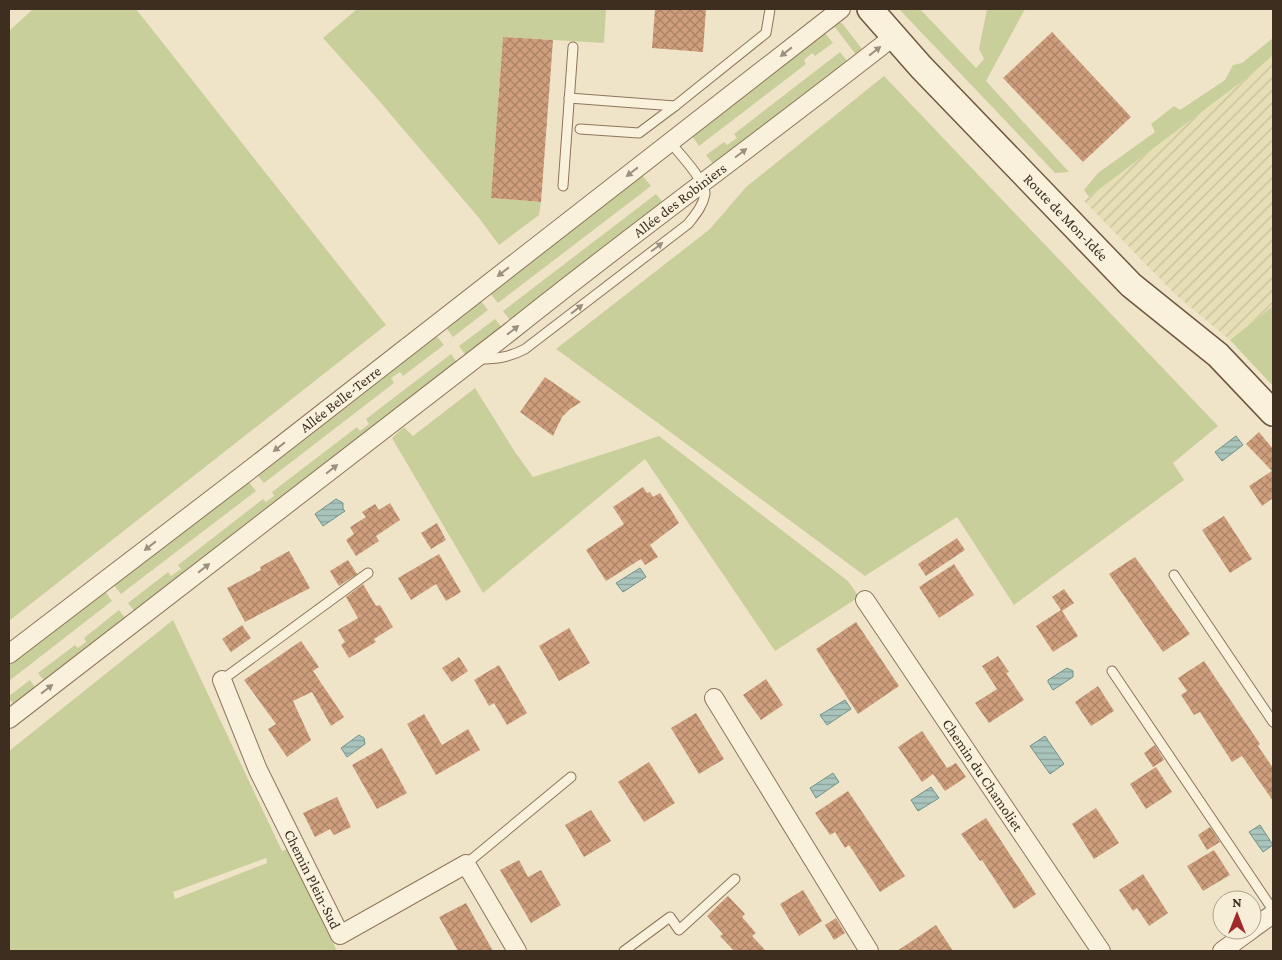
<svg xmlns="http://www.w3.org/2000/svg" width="1282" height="960" font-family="'Crimson Pro',serif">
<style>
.farmland{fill:url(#farmland-furrows)}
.green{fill:#c9cf9b;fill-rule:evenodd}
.water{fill:url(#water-rules);stroke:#6f938a}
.building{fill:url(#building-cross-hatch)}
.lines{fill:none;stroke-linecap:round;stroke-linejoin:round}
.lane-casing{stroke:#8d765c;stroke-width:11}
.street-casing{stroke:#8d765c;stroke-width:20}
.secondary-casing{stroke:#6f573f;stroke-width:28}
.lane{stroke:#faf1dc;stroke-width:9}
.street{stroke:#faf1dc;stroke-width:18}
.secondary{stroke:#faf1dc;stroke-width:25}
.oneway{fill:#9c907e}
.labels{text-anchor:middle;stroke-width:4;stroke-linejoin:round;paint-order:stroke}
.street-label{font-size:15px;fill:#3d2e20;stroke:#f7eed8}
</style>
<defs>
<pattern id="farmland-furrows" width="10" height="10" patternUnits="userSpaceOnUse" patternTransform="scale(1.25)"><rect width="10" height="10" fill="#e6deb5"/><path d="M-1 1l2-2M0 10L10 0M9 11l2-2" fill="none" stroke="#c6bf9b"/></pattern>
<pattern id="water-rules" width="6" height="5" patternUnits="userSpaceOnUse" patternTransform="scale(1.25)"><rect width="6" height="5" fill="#a9c4bc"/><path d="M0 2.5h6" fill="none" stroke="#8ba098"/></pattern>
<pattern id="building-cross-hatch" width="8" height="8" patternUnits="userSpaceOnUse" patternTransform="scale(1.25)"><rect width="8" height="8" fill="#cf9f7d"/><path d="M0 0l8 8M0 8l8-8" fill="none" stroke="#a98266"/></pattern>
</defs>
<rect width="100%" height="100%" fill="#f0e4c8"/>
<!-- farmland -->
<path class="farmland" d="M1273 55V306L1230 340 1175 294 1084 201 1249 76Z"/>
<!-- green -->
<g class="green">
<path d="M33 9H136L386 325 9 621V31Z"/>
<path d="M357 9H606L604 43 503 37 491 198 541 202 539 215 499 245 479 218 374 95 323 38Z"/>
<path d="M899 9H920L976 68 984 59 979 49 987 9H1025L986 81 1069 172 1055 173Z"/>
<path d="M838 23H842L862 49 861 52 857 56 834 26Z"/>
<path d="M825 33 833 43 815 56 812 53 804 60 806 64 699 146 691 135Z"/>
<path d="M1273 38V55L1249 76 1089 197 1084 190 1098 173 1155 132 1151 124 1174 106 1180 110 1225 80 1233 65 1242 63Z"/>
<path d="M840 52 848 62 714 165 706 155 724 142 727 145 737 138 734 134Z"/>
<path d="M884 76 1218 426 1173 463 1184 480 1014 605 957 517 865 576 658 423 556 349 710 229 746 187Z"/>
<path d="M642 175 651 186 498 303 489 292Z"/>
<path d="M656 194 665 205 512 323 503 311Z"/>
<path d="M480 300 488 310 453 337 445 326Z"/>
<path d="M1273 306V386L1230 340Z"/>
<path d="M495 319 503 329 467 357 459 346Z"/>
<path d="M435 334 444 345 403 376 400 372 391 378 394 383 264 483 255 472Z"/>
<path d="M451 354 458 364 135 612 128 603 168 572 171 576 181 569 178 565 263 499 266 502 274 496 272 492 357 427 360 431 369 424 366 419Z"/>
<path d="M475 388 515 452 533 477 659 436 848 581 859 597 775 651 645 459 483 593 392 438 404 427 413 436Z"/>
<path d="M247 480 256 491 121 594 112 583Z"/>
<path d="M104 590 112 601 9 681V663Z"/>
<path d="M119 610 127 620 46 683 38 673 75 645 78 648 86 642 84 638Z"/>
<path d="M173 620 282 851 288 849 337 951H9V751ZM266 858 267 863 175 899 173 892Z"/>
<path d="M30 680 37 690 15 707 9 698V696Z"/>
</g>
<!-- water -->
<g class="water">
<path d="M1236 436 1243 445 1222 461 1215 452Z"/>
<path d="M336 499 343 503V509L345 511 323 526 315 514Z"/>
<path d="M640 568 646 577 623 592 616 583Z"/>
<path d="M1067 668 1073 671V677L1053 690 1048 682V680Z"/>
<path d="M845 700 851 709 827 725 820 715Z"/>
<path d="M359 735 364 738 365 744 347 757 341 748Z"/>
<path d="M1045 736 1064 764 1050 774 1030 746Z"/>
<path d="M833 773 839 782 816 798 810 788Z"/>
<path d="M931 787 939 798 918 811 911 800Z"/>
<path d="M1260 825 1273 845 1263 852 1249 832Z"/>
</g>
<!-- building -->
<g class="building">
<path d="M655 9H706L703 52 652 48Z"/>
<path d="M1052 32 1131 117 1083 162 1003 78Z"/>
<path d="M503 37 553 40 541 202 491 198Z"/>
<path d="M545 377 581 402 570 409 562 417 553 436 520 412Z"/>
<path d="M1259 432 1273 449V498L1262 506 1249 486 1272 471 1246 444Z"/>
<path d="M643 487 647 493 650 492 653 497 660 493 679 523 650 545 658 557 645 565 641 559 606 581 586 550 624 524 613 507Z"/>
<path d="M390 503 400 520 376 536 379 541 356 556 346 540 354 534 350 527 366 517 362 512 375 504 379 510Z"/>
<path d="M1224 516 1252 559 1230 573 1202 530Z"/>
<path d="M437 523 446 540 431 549 421 533Z"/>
<path d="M957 538 965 550 926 576 918 564Z"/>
<path d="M289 551 310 588 245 622 227 588 261 570 260 567Z"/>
<path d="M439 554 461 592 446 601 436 584 411 600 398 578Z"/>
<path d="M1135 557 1190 634 1163 652 1109 574Z"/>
<path d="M348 560 357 574 339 586 330 571Z"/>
<path d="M954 564 974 595 939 618 919 587Z"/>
<path d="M363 584 376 606 380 605 393 627 374 639 376 642 349 658 341 645 345 642 338 630 358 618 346 597Z"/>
<path d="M1064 589 1074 603 1062 611 1078 636 1053 652 1036 626 1061 610 1052 597Z"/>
<path d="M856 622 899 686 858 714 816 649Z"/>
<path d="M242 625 251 638 231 652 222 639Z"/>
<path d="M569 628 590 663 559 681 539 646Z"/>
<path d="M301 641 319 667 313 671 344 717 331 726 312 692 293 701 311 740 287 757 268 729 276 724 244 680Z"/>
<path d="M998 656 1009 672 1006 673 1024 700 989 723 975 703 997 689 982 666Z"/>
<path d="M459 657 468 671 452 682 442 668Z"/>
<path d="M1204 661 1260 744 1258 746 1273 768V801L1242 756 1232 762 1200 712 1194 715 1181 695 1187 691 1178 678Z"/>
<path d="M499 665 527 713 507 725 494 703 489 706 474 680Z"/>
<path d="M766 679 783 705 761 720 743 695Z"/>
<path d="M1098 686 1114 711 1091 726 1075 702Z"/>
<path d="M696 713 724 759 699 774 671 728Z"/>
<path d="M424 714 442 745 468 729 480 750 436 775 407 724Z"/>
<path d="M922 731 947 768 956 763 966 777 945 791 933 774 922 782 898 747Z"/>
<path d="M1155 745 1164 760 1153 767 1144 753Z"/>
<path d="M382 748 407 793 377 809 352 765Z"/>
<path d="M649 762 675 803 644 822 618 782Z"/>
<path d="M1156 767 1172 792 1146 809 1130 784Z"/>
<path d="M848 791 905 876 880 892 849 845 845 848 835 832 830 835 815 813Z"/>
<path d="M337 797 351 827 334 835 330 829 315 837 303 813Z"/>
<path d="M1096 808 1119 843 1094 859 1072 824Z"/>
<path d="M591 810 611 841 584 857 565 825Z"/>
<path d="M986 818 1036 894 1014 909 982 860 980 861 961 834Z"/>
<path d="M1210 827 1220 842 1207 850 1198 835Z"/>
<path d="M1214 850 1230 875 1203 891 1187 866Z"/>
<path d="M519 860 528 877 541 870 561 905 531 923 500 870Z"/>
<path d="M1143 874 1168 913 1149 926 1137 908 1133 911 1119 890Z"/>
<path d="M803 890 822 921 799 936 780 904Z"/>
<path d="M728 896 745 914 742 917 756 933 752 936 766 951H734L720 936 723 934 707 916Z"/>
<path d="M466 903 493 951H458L439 917Z"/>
<path d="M836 918 845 933 834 940 825 925Z"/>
<path d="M936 925 953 951H897Z"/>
</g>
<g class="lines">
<defs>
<g id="lane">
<path d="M569 98 675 106 766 33 770 9"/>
<path d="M580 129 639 133 675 106"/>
<path d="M563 186 573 47"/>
<path d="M479 359C497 359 510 357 525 349L688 224C695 215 703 206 705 194 706 181 678 152 670 142"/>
<path d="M1174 575 1273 722"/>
<path d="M1112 671 1273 910"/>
<path d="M222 680 368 573"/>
<path d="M466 864 571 777"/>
<path d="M624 951 670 917 679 930 735 879"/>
</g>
<g id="street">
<path id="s1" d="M865 600 1101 951"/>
<path id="s2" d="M9 654 247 472 841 9"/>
<path id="s3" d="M222 680 258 770 340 935 466 864 517 951"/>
<path d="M714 698 869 951"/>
<path id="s4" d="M9 719 511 331C637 230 767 136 893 37"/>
<path d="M1252 929 1273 914"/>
<path d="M1222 951 1251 930"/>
</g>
<g id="secondary">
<path id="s5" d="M870 9 921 67 1131 285 1218 355 1273 413"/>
</g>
</defs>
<!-- lane casing -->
<use href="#lane" class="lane-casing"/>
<!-- street casing -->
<use href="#street" class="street-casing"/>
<!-- secondary casing -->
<use href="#secondary" class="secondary-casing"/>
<!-- lane -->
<use href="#lane" class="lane"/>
<!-- street -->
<use href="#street" class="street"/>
<!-- secondary -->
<use href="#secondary" class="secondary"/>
</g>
<!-- one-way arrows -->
<defs><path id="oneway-solid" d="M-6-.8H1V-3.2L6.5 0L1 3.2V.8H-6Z" transform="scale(1.25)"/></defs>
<g class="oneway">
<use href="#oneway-solid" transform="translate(875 51) rotate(-38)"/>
<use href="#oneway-solid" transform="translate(786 52) rotate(142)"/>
<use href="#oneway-solid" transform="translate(741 153) rotate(-37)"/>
<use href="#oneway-solid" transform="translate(632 172) rotate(142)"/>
<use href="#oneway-solid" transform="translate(657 247) rotate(-37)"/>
<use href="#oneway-solid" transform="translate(503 272) rotate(142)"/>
<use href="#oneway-solid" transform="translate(577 309) rotate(-38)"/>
<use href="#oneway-solid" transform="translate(513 330) rotate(-38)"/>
<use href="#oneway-solid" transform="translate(279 447) rotate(142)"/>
<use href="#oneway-solid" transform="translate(332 469) rotate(-38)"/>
<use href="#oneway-solid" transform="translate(150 546) rotate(142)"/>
<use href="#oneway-solid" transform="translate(204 568) rotate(-38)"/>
<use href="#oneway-solid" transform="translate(47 689) rotate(-38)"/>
</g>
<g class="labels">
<!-- street labels -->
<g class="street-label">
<text dy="5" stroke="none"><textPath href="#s4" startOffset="848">Allée des Robiniers</textPath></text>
<text dy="5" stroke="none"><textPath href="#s5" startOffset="286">Route de Mon-Idée</textPath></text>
<text dy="5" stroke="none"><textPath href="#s2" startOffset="418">Allée Belle-Terre</textPath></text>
<text dy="5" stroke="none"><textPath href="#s1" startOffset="211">Chemin du Chamoliet</textPath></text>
<text dy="5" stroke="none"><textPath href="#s3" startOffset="219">Chemin Plein-Sud</textPath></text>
</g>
</g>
<!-- border -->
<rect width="1282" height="960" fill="none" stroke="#3d2e20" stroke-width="20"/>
<!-- north arrow -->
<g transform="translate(1237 915)"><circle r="24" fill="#f7eed8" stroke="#ada18e"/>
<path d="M0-4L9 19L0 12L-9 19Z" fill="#9e2a2b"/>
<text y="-8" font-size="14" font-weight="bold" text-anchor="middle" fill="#3d2e20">N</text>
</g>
</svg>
